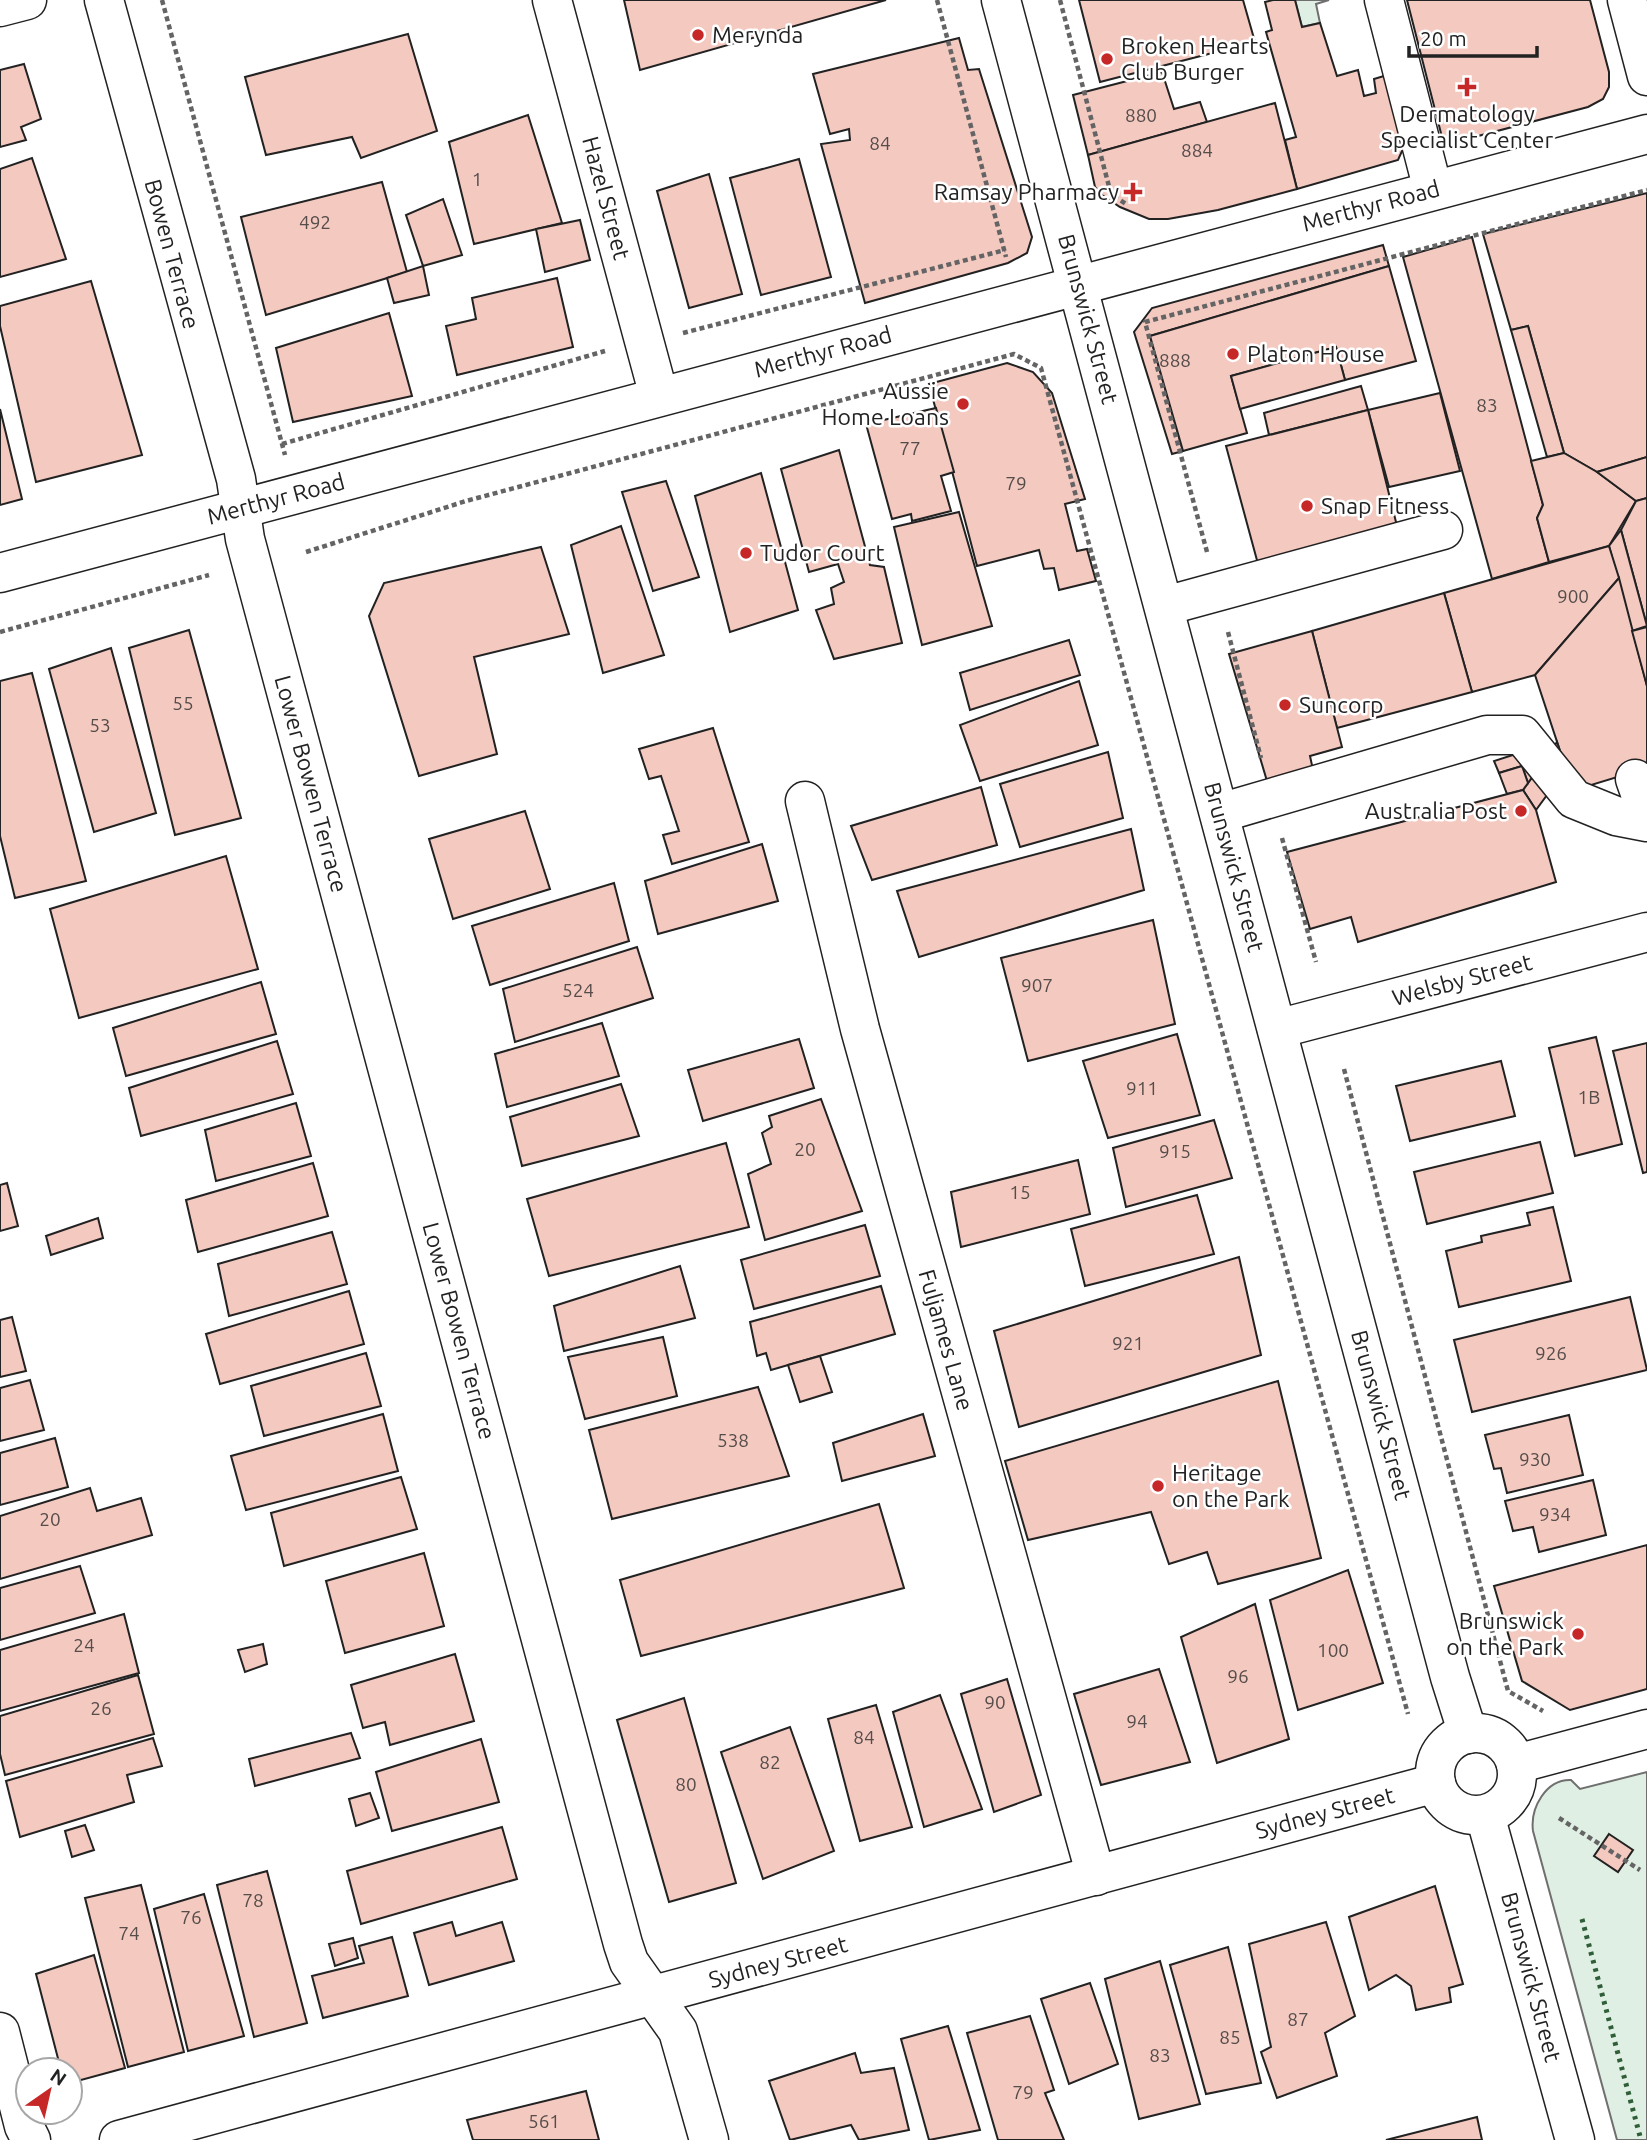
<svg xmlns="http://www.w3.org/2000/svg" width="1647" height="2140" font-family="Ubuntu,sans-serif">
<style>
.green{fill:#e0efe3;stroke:#6f6f6f;stroke-width:2}
.building{fill:#f3c9c0;stroke:#222;stroke-width:2}
.lines{fill:none;stroke-linecap:round;stroke-linejoin:round}
.minor-casing{stroke:#222;stroke-width:41}
.major-casing{stroke:#222;stroke-width:41}
.path{stroke:#646464;stroke-width:4.5;stroke-dasharray:5 3.5;stroke-linecap:butt}
.minor{stroke:#fff;stroke-width:38}
.major{stroke:#fff;stroke-width:38}
.hedge{stroke:#2f5e38;stroke-width:5;stroke-dasharray:3.5 5;stroke-linecap:butt}
.poi-dot{fill:#c62828;stroke:#fff;stroke-width:2.5}
.labels{text-anchor:middle;stroke-width:5;stroke-linejoin:round;paint-order:stroke}
.number-label{font-size:19px;fill:#564c4a}
.poi-label{font-size:23px;fill:#222;stroke:#fff;text-anchor:start}
.street-label{font-size:23px;fill:#222;stroke:#fff}
</style>
<rect width="100%" height="100%" fill="#fff"/>
<!-- green -->
<g class="green">
<path d="M1295 0H1329L1316 4 1320 23 1302 27Z"/>
<path d="M1647 1772V2140H1617L1533 1831C1530 1808 1546 1779 1571 1780L1580 1789Z"/>
</g>
<!-- building -->
<g class="building">
<path d="M624 0H886L640 70Z"/>
<path d="M1079 0H1243L1255 42 1100 82Z"/>
<path d="M1273 0H1295L1302 27 1320 23 1337 76 1358 70 1364 96 1376 93 1374 79 1397 72 1412 129 1398 160 1297 189 1285 140 1296 137 1266 32 1272 30 1265 2Z"/>
<path d="M1407 0H1590L1609 72V87L1603 99 1588 107 1444 145Z"/>
<path d="M408 34 437 131 361 158 352 137 266 155 245 77Z"/>
<path d="M959 38 968 70 979 69 1032 237 1027 253 1008 263 865 303 821 144 850 140 849 129 830 134 813 74Z"/>
<path d="M24 64 41 119 21 127 26 140 0 147V70Z"/>
<path d="M1162 72 1174 109 1200 102 1207 122 1088 155 1073 95Z"/>
<path d="M1275 103 1297 189 1218 210 1168 219H1149L1120 207 1102 195 1095 187 1088 155Z"/>
<path d="M528 115 562 223 474 244 449 142Z"/>
<path d="M32 158 66 259 0 277V169Z"/>
<path d="M799 159 831 277 761 295 730 178Z"/>
<path d="M709 174 742 294 689 308 657 191Z"/>
<path d="M382 182 407 272 266 315 241 217Z"/>
<path d="M1647 193V457L1597 472 1564 453 1528 326 1511 330 1483 234Z"/>
<path d="M443 199 462 255 423 266 406 215Z"/>
<path d="M580 220 590 260 545 272 536 229Z"/>
<path d="M1472 237 1543 505 1537 518 1549 562 1492 579 1403 257Z"/>
<path d="M1383 245 1389 266 1150 336 1183 451 1172 454 1134 332 1152 308Z"/>
<path d="M423 266 429 295 394 303 387 278Z"/>
<path d="M1389 266 1416 361 1345 380 1336 347 1231 376 1247 433 1183 451 1150 336Z"/>
<path d="M557 278 573 347 457 375 446 326 476 319 472 298Z"/>
<path d="M91 281 142 455 36 482 0 326V306Z"/>
<path d="M389 313 412 396 293 422 276 348Z"/>
<path d="M1528 326 1564 453 1547 457 1511 330Z"/>
<path d="M1336 347 1345 380 1240 409 1231 376Z"/>
<path d="M1007 363 1033 372 1052 393 1085 499 1065 504 1077 551 1087 549 1096 581 1059 590 1054 568 1044 569 1039 550 977 566 929 384Z"/>
<path d="M1361 386 1368 410 1269 435 1264 413Z"/>
<path d="M1440 393 1460 471 1389 487 1368 410Z"/>
<path d="M936 408 954 472 941 476 951 511 912 521 911 514 892 519 866 424Z"/>
<path d="M0 409 22 499 0 505Z"/>
<path d="M1368 410 1397 526 1258 564 1226 446Z"/>
<path d="M839 450 870 565 884 567 902 643 834 659 816 610 834 604 831 588 844 582 838 564 809 572 781 469Z"/>
<path d="M1564 453 1597 472 1636 501 1609 546 1549 562 1537 518 1543 505 1531 461Z"/>
<path d="M1647 457V498L1636 501 1597 472Z"/>
<path d="M761 473 798 610 730 632 695 496Z"/>
<path d="M666 481 699 577 653 591 622 492Z"/>
<path d="M1647 498V626L1621 530 1636 501Z"/>
<path d="M959 512 992 626 922 645 894 527Z"/>
<path d="M621 526 664 655 603 673 571 545Z"/>
<path d="M1621 530 1647 626 1632 631 1609 546Z"/>
<path d="M1609 546 1619 578 1535 675 1472 692 1444 593Z"/>
<path d="M541 547 569 634 474 657 497 754 419 776 369 616 384 583Z"/>
<path d="M1619 578 1647 686V768L1588 786 1566 769 1535 675Z"/>
<path d="M1444 593 1472 692 1337 728 1312 631Z"/>
<path d="M1647 627V686L1632 631Z"/>
<path d="M189 630 241 818 175 835 129 648Z"/>
<path d="M1312 631 1342 747 1310 756 1313 770 1267 781 1229 654Z"/>
<path d="M1069 640 1080 675 970 710 960 673Z"/>
<path d="M111 648 156 813 94 832 49 669Z"/>
<path d="M32 673 86 881 15 898 0 836V681Z"/>
<path d="M1079 681 1098 745 980 781 960 725Z"/>
<path d="M713 728 749 842 672 864 663 835 679 831 661 776 649 779 639 749Z"/>
<path d="M1557 742 1566 769 1536 810 1523 790Z"/>
<path d="M1108 752 1123 818 1020 847 1000 784Z"/>
<path d="M1519 753 1533 776 1528 783 1522 766 1499 773 1494 761Z"/>
<path d="M1522 766 1528 783 1523 790 1507 794 1499 773Z"/>
<path d="M981 787 997 845 872 880 851 826Z"/>
<path d="M1523 790 1536 810 1556 882 1358 942 1351 917 1310 929 1287 852Z"/>
<path d="M525 811 550 889 453 919 429 839Z"/>
<path d="M1131 829 1144 890 919 957 897 891Z"/>
<path d="M762 844 778 901 658 934 645 881Z"/>
<path d="M226 856 258 969 79 1018 50 909Z"/>
<path d="M614 883 629 941 490 985 472 926Z"/>
<path d="M1153 920 1175 1024 1028 1061 1001 958Z"/>
<path d="M637 947 653 998 515 1042 503 989Z"/>
<path d="M261 982 276 1034 126 1076 113 1028Z"/>
<path d="M602 1023 619 1076 507 1107 495 1054Z"/>
<path d="M1177 1034 1200 1115 1108 1138 1083 1061Z"/>
<path d="M1596 1037 1622 1144 1575 1156 1549 1048Z"/>
<path d="M799 1039 814 1088 703 1121 688 1070Z"/>
<path d="M277 1041 293 1094 141 1136 129 1088Z"/>
<path d="M1647 1043V1172L1643 1173 1613 1051Z"/>
<path d="M1501 1061 1515 1116 1410 1141 1396 1086Z"/>
<path d="M621 1084 639 1136 522 1166 510 1117Z"/>
<path d="M821 1099 862 1211 765 1240 748 1174 771 1164 762 1133 772 1127 769 1116Z"/>
<path d="M296 1103 311 1156 216 1181 205 1130Z"/>
<path d="M1214 1120 1232 1178 1126 1207 1113 1148Z"/>
<path d="M1540 1142 1553 1193 1427 1224 1414 1172Z"/>
<path d="M726 1143 749 1227 549 1276 527 1199Z"/>
<path d="M1078 1160 1090 1214 961 1247 951 1192Z"/>
<path d="M313 1163 328 1216 198 1252 186 1200Z"/>
<path d="M7 1183 18 1226 0 1231V1185Z"/>
<path d="M1197 1195 1214 1254 1085 1286 1071 1229Z"/>
<path d="M1553 1207 1571 1281 1459 1307 1446 1251 1482 1242 1481 1236 1530 1225 1527 1213Z"/>
<path d="M98 1218 103 1238 51 1255 46 1236Z"/>
<path d="M865 1225 880 1276 754 1309 741 1260Z"/>
<path d="M332 1232 347 1284 229 1316 218 1264Z"/>
<path d="M1239 1257 1261 1355 1019 1427 994 1331Z"/>
<path d="M680 1266 695 1318 564 1351 554 1306Z"/>
<path d="M881 1286 895 1334 771 1370 766 1353 757 1356 750 1322Z"/>
<path d="M349 1291 364 1344 220 1384 206 1334Z"/>
<path d="M1630 1297 1647 1370 1472 1412 1454 1340Z"/>
<path d="M12 1317 26 1371 0 1377V1320Z"/>
<path d="M663 1337 677 1396 585 1419 568 1357Z"/>
<path d="M366 1353 381 1406 264 1436 251 1386Z"/>
<path d="M820 1356 832 1392 800 1402 788 1365Z"/>
<path d="M30 1380 44 1430 0 1441V1388Z"/>
<path d="M1278 1381 1321 1558 1218 1584 1207 1552 1169 1564 1151 1512 1028 1540 1005 1461Z"/>
<path d="M758 1387 789 1476 612 1519 589 1430Z"/>
<path d="M383 1414 398 1471 246 1510 231 1456Z"/>
<path d="M923 1414 935 1456 842 1481 833 1443Z"/>
<path d="M1569 1415 1583 1475 1507 1493 1501 1468 1494 1469 1485 1435Z"/>
<path d="M55 1438 68 1487 0 1505V1453Z"/>
<path d="M401 1477 417 1529 284 1566 271 1513Z"/>
<path d="M1593 1480 1606 1535 1539 1552 1533 1527 1513 1531 1505 1501Z"/>
<path d="M90 1488 97 1511 141 1498 152 1535 0 1579V1516Z"/>
<path d="M879 1504 904 1588 641 1656 620 1580Z"/>
<path d="M1647 1545V1689L1570 1710 1522 1681 1494 1586Z"/>
<path d="M424 1553 444 1626 345 1653 326 1581Z"/>
<path d="M80 1566 95 1613 0 1640V1588Z"/>
<path d="M1348 1570 1383 1683 1298 1710 1270 1600Z"/>
<path d="M1255 1604 1289 1739 1217 1763 1181 1637Z"/>
<path d="M124 1614 139 1673 0 1711V1650Z"/>
<path d="M263 1644 267 1664 245 1672 238 1650Z"/>
<path d="M455 1654 474 1721 390 1745 385 1722 363 1728 351 1685Z"/>
<path d="M1159 1669 1190 1762 1101 1785 1074 1694Z"/>
<path d="M138 1675 154 1734 5 1775 0 1754V1716Z"/>
<path d="M1007 1679 1041 1795 994 1812 961 1694Z"/>
<path d="M940 1695 982 1809 924 1827 893 1712Z"/>
<path d="M684 1698 736 1883 669 1902 617 1720Z"/>
<path d="M876 1705 912 1827 860 1841 828 1719Z"/>
<path d="M790 1727 834 1851 763 1879 721 1752Z"/>
<path d="M351 1733 360 1758 255 1786 249 1759Z"/>
<path d="M153 1738 162 1766 127 1775 134 1802 20 1837 6 1781Z"/>
<path d="M481 1739 499 1802 392 1831 376 1772Z"/>
<path d="M370 1793 379 1818 356 1826 349 1799Z"/>
<path d="M85 1825 94 1850 72 1857 65 1831Z"/>
<path d="M502 1827 517 1879 361 1924 347 1871Z"/>
<path d="M1609 1834 1633 1850 1618 1872 1594 1856Z"/>
<path d="M267 1871 307 2023 254 2037 217 1885Z"/>
<path d="M141 1885 184 2052 128 2067 85 1898Z"/>
<path d="M1435 1886 1463 1984 1449 1988 1451 2002 1416 2010 1411 1986 1396 1975 1369 1990 1349 1917Z"/>
<path d="M204 1894 244 2036 188 2051 154 1909Z"/>
<path d="M452 1922 456 1936 502 1922 514 1961 429 1985 414 1933Z"/>
<path d="M1326 1922 1355 2016 1325 2033 1337 2076 1277 2098 1261 2052 1271 2047 1249 1944Z"/>
<path d="M392 1937 408 1996 323 2018 312 1976 364 1963 359 1946Z"/>
<path d="M353 1938 358 1958 335 1966 329 1944Z"/>
<path d="M1228 1947 1261 2083 1206 2094 1170 1965Z"/>
<path d="M94 1955 125 2068 70 2083V2070H61L36 1974Z"/>
<path d="M1160 1961 1200 2104 1139 2119 1105 1979Z"/>
<path d="M1090 1983 1118 2064 1069 2084 1041 1999Z"/>
<path d="M1030 2016 1054 2090 1045 2093 1064 2140H998L967 2033Z"/>
<path d="M948 2026 980 2130 929 2140 901 2039Z"/>
<path d="M855 2053 861 2073 894 2068 909 2130 859 2140 851 2125 790 2140 769 2081Z"/>
<path d="M586 2091 599 2140H473L467 2120Z"/>
<path d="M1477 2117 1482 2140H1386Z"/>
</g>
<g class="lines">
<defs>
<g id="minor">
<path d="M104 0 236 479 245 539 623 1944 629 1962 678 2031 709 2140"/>
<path d="M552 0 659 396"/>
<path d="M1384 0 1433 190"/>
<path d="M1627 0 1647 76"/>
<path d="M0 7 27 0"/>
<path d="M0 573 1647 134"/>
<path d="M1165 606 1443 530"/>
<path d="M1635 779 1647 813"/>
<path d="M805 801 860 1029 1096 1876"/>
<path d="M1220 813 1487 735H1522L1574 799 1616 816 1647 822"/>
<path d="M1277 1029 1647 932"/>
<path d="M1516 1764 1647 1729"/>
<path d="M0 2032 24 2126 31 2140"/>
<path d="M119 2140 1436 1783"/>
</g>
<g id="major">
<path d="M1001 0 1450 1677 1468 1734"/>
<circle cx="1476" cy="1774" r="41"/>
<path d="M1485 1815 1575 2140"/>
</g>
</defs>
<!-- minor casing -->
<use href="#minor" class="minor-casing"/>
<!-- major casing -->
<use href="#major" class="major-casing"/>
<!-- path -->
<g class="path">
<path d="M162 0 285 455"/>
<path d="M937 0 1006 257"/>
<path d="M1060 0 1111 194 1126 204"/>
<path d="M683 333 1005 250"/>
<path d="M282 444 605 351"/>
<path d="M306 552 466 501 1014 354 1041 368 1408 1714"/>
<path d="M1207 552 1145 322 1647 190"/>
<path d="M0 632 209 575"/>
<path d="M1228 632 1261 758"/>
<path d="M1282 838 1316 962"/>
<path d="M1344 1069 1508 1691 1543 1711"/>
<path d="M1559 1818 1640 1870"/>
</g>
<!-- minor -->
<use href="#minor" class="minor"/>
<!-- major -->
<use href="#major" class="major"/>
<!-- hedge -->
<path class="hedge" d="M1582 1919 1641 2140"/>
</g>
<!-- markers -->
<g class="poi-dot">
<circle cx="698" cy="35" r="7"/>
<circle cx="1107" cy="59" r="7"/>
<path d="M1463.5 76.5h7v7h7v7h-7v7h-7v-7h-7v-7h7z"/>
<path d="M1129.5 181.5h7v7h7v7h-7v7h-7v-7h-7v-7h7z"/>
<circle cx="1233" cy="354" r="7"/>
<circle cx="963" cy="404" r="7"/>
<circle cx="1307" cy="506" r="7"/>
<circle cx="746" cy="553" r="7"/>
<circle cx="1285" cy="705" r="7"/>
<circle cx="1521" cy="811" r="7"/>
<circle cx="1158" cy="1486" r="7"/>
<circle cx="1578" cy="1634" r="7"/>
</g>
<g class="labels">
<!-- number labels -->
<g class="number-label">
<text x="1141" y="122">880</text>
<text x="880" y="150">84</text>
<text x="1197" y="157">884</text>
<text x="477" y="186">1</text>
<text x="315" y="229">492</text>
<text x="1175" y="367">888</text>
<text x="1487" y="412">83</text>
<text x="910" y="455">77</text>
<text x="1016" y="490">79</text>
<text x="1573" y="603">900</text>
<text x="183" y="710">55</text>
<text x="100" y="732">53</text>
<text x="1037" y="992">907</text>
<text x="578" y="997">524</text>
<text x="1142" y="1095">911</text>
<text x="1589" y="1104">1B</text>
<text x="805" y="1156">20</text>
<text x="1175" y="1158">915</text>
<text x="1020" y="1199">15</text>
<text x="1128" y="1350">921</text>
<text x="1551" y="1360">926</text>
<text x="733" y="1447">538</text>
<text x="1535" y="1466">930</text>
<text x="1555" y="1521">934</text>
<text x="50" y="1526">20</text>
<text x="84" y="1652">24</text>
<text x="1333" y="1657">100</text>
<text x="1238" y="1683">96</text>
<text x="995" y="1709">90</text>
<text x="101" y="1715">26</text>
<text x="1137" y="1728">94</text>
<text x="864" y="1744">84</text>
<text x="770" y="1769">82</text>
<text x="686" y="1791">80</text>
<text x="253" y="1907">78</text>
<text x="191" y="1924">76</text>
<text x="129" y="1940">74</text>
<text x="1298" y="2026">87</text>
<text x="1230" y="2044">85</text>
<text x="1160" y="2062">83</text>
<text x="1023" y="2099">79</text>
<text x="544" y="2128">561</text>
</g>
<!-- poi labels -->
<g class="poi-label">
<text x="712" y="43">Merynda</text>
<text x="1121" y="54">Broken Hearts<tspan x="1121" dy="26">Club Burger</tspan></text>
<text x="1467" y="122" text-anchor="middle">Dermatology<tspan x="1467" dy="26">Specialist Center</tspan></text>
<text x="1119" y="200" text-anchor="end">Ramsay Pharmacy</text>
<text x="1247" y="362">Platon House</text>
<text x="949" y="399" text-anchor="end">Aussie<tspan x="949" dy="26">Home Loans</tspan></text>
<text x="1321" y="514">Snap Fitness</text>
<text x="760" y="561">Tudor Court</text>
<text x="1299" y="713">Suncorp</text>
<text x="1507" y="819" text-anchor="end">Australia Post</text>
<text x="1172" y="1481">Heritage<tspan x="1172" dy="26">on the Park</tspan></text>
<text x="1564" y="1629" text-anchor="end">Brunswick<tspan x="1564" dy="26">on the Park</tspan></text>
</g>
<!-- street labels -->
<g class="street-label">
<text transform="translate(606 198) rotate(75)" y="8">Hazel Street</text>
<text transform="translate(1371 206) rotate(-15)" y="8">Merthyr Road</text>
<text transform="translate(172 254) rotate(75)" y="8">Bowen Terrace</text>
<text transform="translate(1088 319) rotate(75)" y="8">Brunswick Street</text>
<text transform="translate(823 352) rotate(-15)" y="8">Merthyr Road</text>
<text transform="translate(276 499) rotate(-15)" y="8">Merthyr Road</text>
<text transform="translate(311 784) rotate(75)" y="8">Lower Bowen Terrace</text>
<text transform="translate(1234 867) rotate(75)" y="8">Brunswick Street</text>
<text transform="translate(1462 980) rotate(-15)" y="8">Welsby Street</text>
<text transform="translate(459 1331) rotate(75)" y="8">Lower Bowen Terrace</text>
<text transform="translate(946 1340) rotate(74)" y="8">Fuljames Lane</text>
<text transform="translate(1381 1415) rotate(75)" y="8">Brunswick Street</text>
<text transform="translate(1325 1813) rotate(-15)" y="8">Sydney Street</text>
<text transform="translate(778 1962) rotate(-15)" y="8">Sydney Street</text>
<text transform="translate(1531 1977) rotate(75)" y="8">Brunswick Street</text>
</g>
</g>
<!-- north arrow -->
<g transform="translate(49 2091) rotate(34)"><circle r="33" fill="#ffffff" stroke="#a7a7a7" stroke-width="2"/>
<path d="M0-5L12 26L0 18L-12 26Z" fill="#c62828"/>
<text y="-10" font-size="19" font-weight="bold" text-anchor="middle" fill="#222222">N</text>
</g>
<!-- scale -->
<path d="M1409 46v10h128v-10" fill="none" stroke="#222222" stroke-width="3.5"/>
<text x="1420" y="46" font-size="21" fill="#222222" stroke="#ffffff" stroke-width="5" paint-order="stroke">20 m</text>
</svg>
